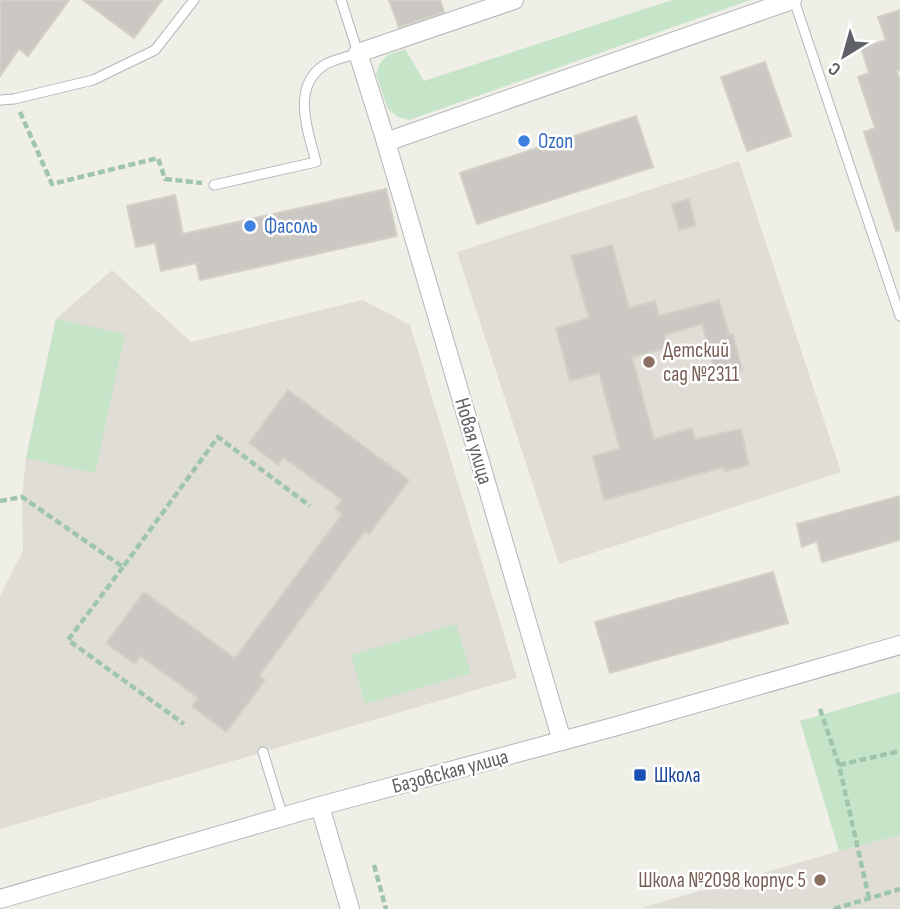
<svg xmlns="http://www.w3.org/2000/svg" width="900" height="909" font-family="'Sofia Sans Condensed',sans-serif">
<style>
.education{fill:#dfddd5}
.green{fill:#c6e4c8}
.building{fill:#cbc8c4;stroke:#d3d0c6;stroke-width:2}
.lines{fill:none;stroke-linecap:round;stroke-linejoin:round}
.service-casing{stroke:#b4b6ba;stroke-width:11}
.minor-casing{stroke:#b4b6ba;stroke-width:20}
.path{stroke:#9fc5ad;stroke-width:4.5;stroke-dasharray:7 3.5;stroke-linecap:butt}
.service{stroke:#fff;stroke-width:9}
.minor{stroke:#fff;stroke-width:18}
.shop-dot{fill:#3f7fe0;stroke:#fff;stroke-width:2.5}
.education-dot{fill:#8d6e63;stroke:#fff;stroke-width:2.5}
.transit-dot{fill:#1a4fb4;stroke:#fff;stroke-width:2.5}
.labels{text-anchor:middle;stroke-width:5;stroke-linejoin:round;paint-order:stroke}
.shop-label{font-size:21px;fill:#366cbe;stroke:#fff;text-anchor:start}
.education-label{font-size:21px;fill:#785e54;stroke:#fff;text-anchor:start}
.street-label{font-size:21px;fill:#5e6166;stroke:#fff}
.transit-label{font-size:21px;fill:#164399;stroke:#fff;text-anchor:start}
</style>
<rect width="100%" height="100%" fill="#efeee7"/>
<!-- education -->
<g class="education">
<path d="M739 161 841 472 559 564 457 252Z"/>
<path d="M112 270 191 342 363 300 410 325 517 678 0 829V596L23 551 22 497 26 458 56 319Z"/>
<path d="M900 835V909L641 908 839 851Z"/>
</g>
<!-- green -->
<g class="green">
<path d="M672 0H750L409 120 398 117 388 109 376 74 380 63 388 55 405 49 424 81Z"/>
<path d="M56 319 125 334 95 473 26 458Z"/>
<path d="M456 624 471 673 365 704 351 655Z"/>
<path d="M900 692V835L839 851 800 721Z"/>
</g>
<!-- building -->
<g class="building">
<path d="M0 0H69L28 56 19 49 0 76Z"/>
<path d="M83 0H162L134 38Z"/>
<path d="M389 0H440L444 12 399 27Z"/>
<path d="M900 10V70L897 71 900 81V230L896 231 864 132 875 128 858 77 869 73 861 48 886 40 878 17Z"/>
<path d="M765 62 791 136 747 151 721 77Z"/>
<path d="M636 116 653 167 477 224 460 173Z"/>
<path d="M386 189 397 236 200 280 196 263 161 271 155 243 136 247 127 206 175 195 183 234Z"/>
<path d="M689 199 696 226 679 230 672 204Z"/>
<path d="M612 245 629 308 655 301 659 316 719 300 729 335 733 334 742 370 716 377 702 324 664 335 667 348 632 357 654 439 692 428 695 439 741 429 749 465 725 471 724 467 604 500 593 456 620 449 599 373 570 381 556 328 589 318 571 256Z"/>
<path d="M288 390 409 480 369 534 365 531 259 676 265 680 226 732 192 706 198 698 140 656 135 664 106 643 144 592 235 658 342 514 335 509 342 500 283 457 278 465 249 443Z"/>
<path d="M900 496V540L822 562 817 541 802 547 797 524Z"/>
<path d="M773 572 788 623 610 673 595 622Z"/>
</g>
<g class="lines">
<defs>
<g id="service">
<path d="M794 0 900 316"/>
<path d="M0 100 14 99 93 80 155 50 194 0"/>
<path d="M214 185 316 162C308 131 290 85 326 64 335 59 348 57 358 53L341 0"/>
<path d="M263 752 283 817"/>
</g>
<g id="minor">
<path d="M514 0 358 53 386 142 562 741"/>
<path d="M386 142 792 0"/>
<path d="M320 806 350 909"/>
<path d="M0 899 320 806 617 726 900 645"/>
</g>
</defs>
<!-- service casing -->
<use href="#service" class="service-casing"/>
<!-- minor casing -->
<use href="#minor" class="minor-casing"/>
<!-- path -->
<g class="path">
<path d="M20 112 52 184 158 158 165 179 202 183"/>
<path d="M0 501 22 497 123 567 218 437 310 506"/>
<path d="M123 567 68 640 184 724"/>
<path d="M820 709 839 765 869 898"/>
<path d="M839 765 900 751"/>
<path d="M374 865 386 909"/>
<path d="M834 909 900 889"/>
</g>
<!-- service -->
<use href="#service" class="service"/>
<!-- minor -->
<use href="#minor" class="minor"/>
</g>
<!-- markers -->
<g class="shop-dot">
<circle cx="524" cy="141" r="7"/>
<circle cx="250" cy="226" r="7"/>
</g>
<g class="education-dot">
<circle cx="649" cy="362" r="7"/>
<circle cx="820" cy="880" r="7"/>
</g>
<rect class="transit-dot" x="633" y="768" width="14" height="14" rx="3.5"/>
<g class="labels">
<!-- shop labels -->
<g class="shop-label">
<text x="538" y="148">Ozon</text>
<text x="264" y="233">Фасоль</text>
</g>
<!-- education labels -->
<g class="education-label">
<text x="663" y="357">Детский<tspan x="663" dy="24">сад №2311</tspan></text>
<text x="806" y="887" text-anchor="end">Школа №2098 корпус 5</text>
</g>
<!-- street labels -->
<g class="street-label">
<text transform="translate(474 441) rotate(74)" y="7">Новая улица</text>
<text transform="translate(450 771) rotate(-15)" y="7">Базовская улица</text>
</g>
<!-- transit labels -->
<g class="transit-label">
<text x="654" y="782">Школа</text>
</g>
</g>
<!-- north arrow -->
<g transform="translate(844 56) rotate(217)" stroke="#ffffff" stroke-width="5" paint-order="stroke">
<path d="M0-5L12 26L0 18L-12 26Z" fill="#5e6166"/>
<text y="-10" font-size="19" font-weight="bold" text-anchor="middle" fill="#5e6166">С</text>
</g>
</svg>
